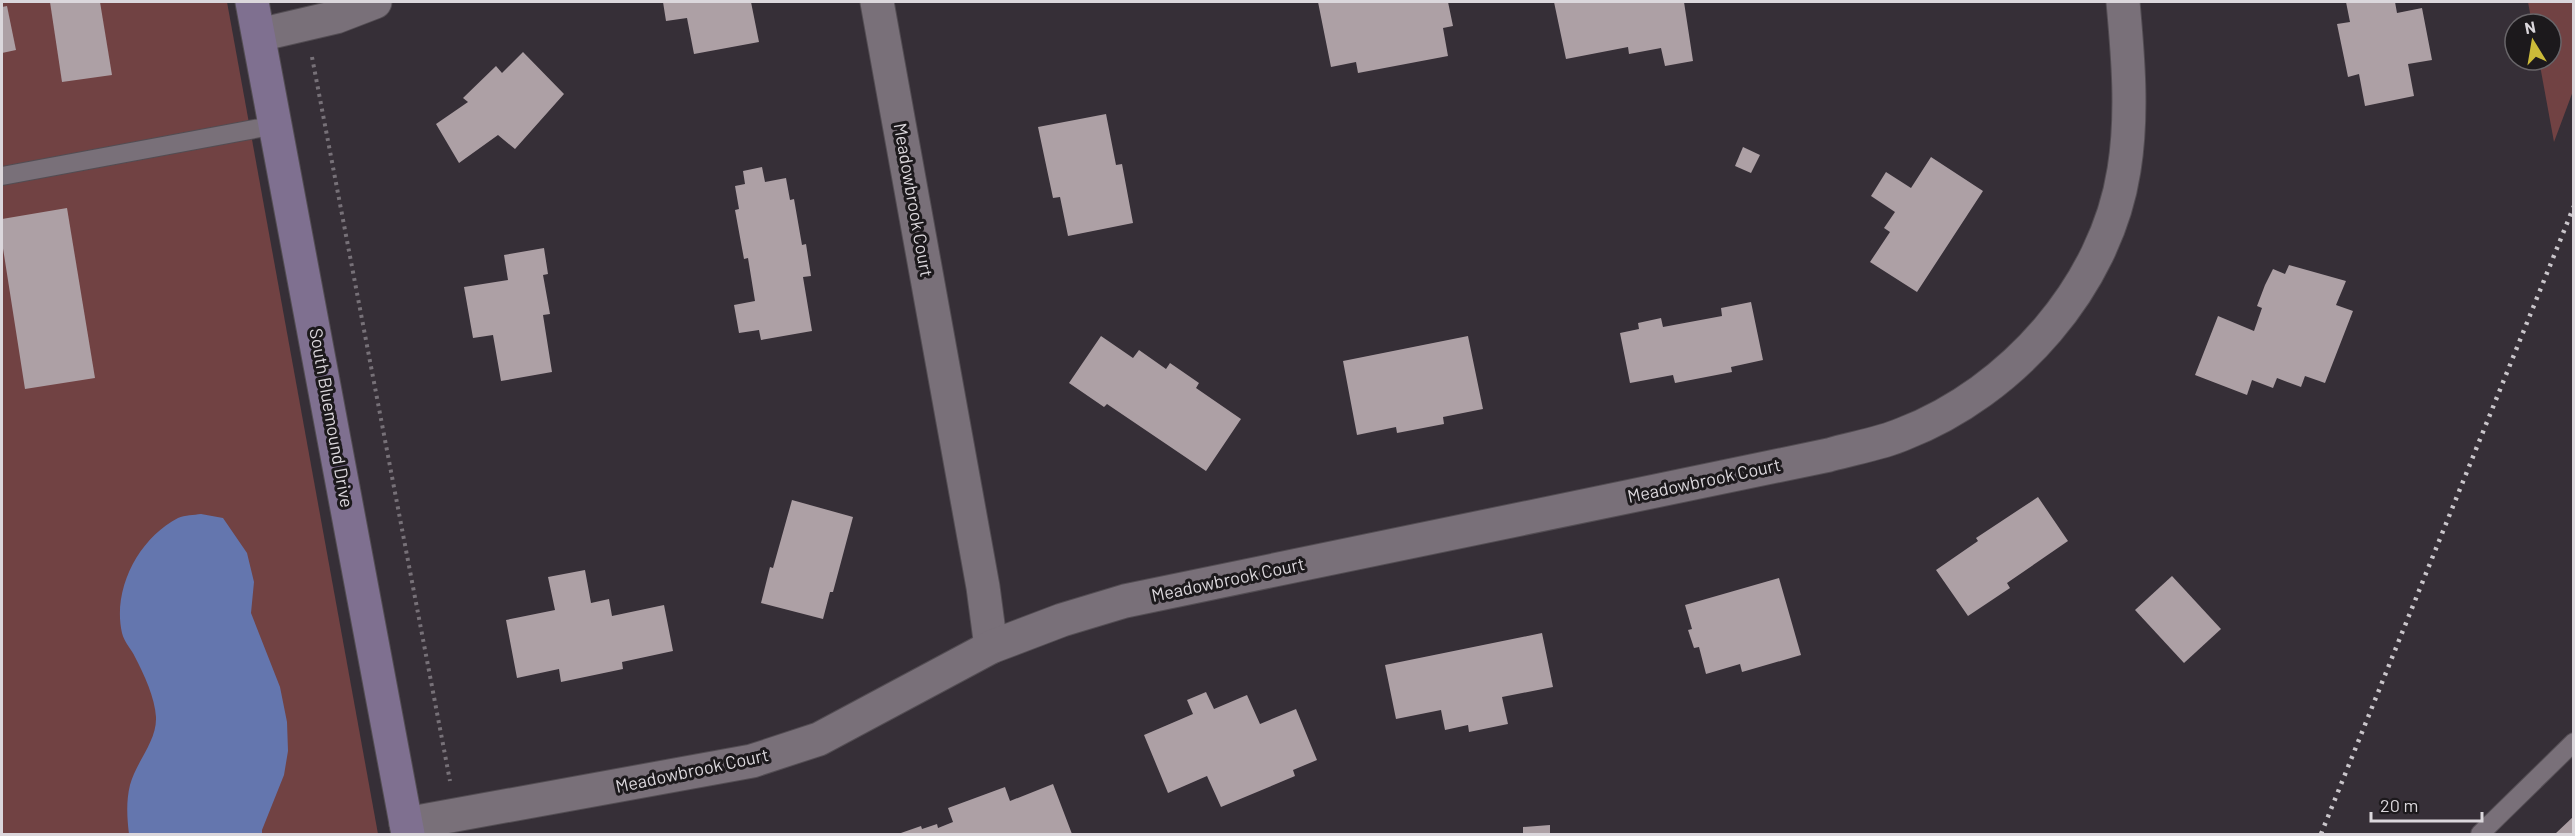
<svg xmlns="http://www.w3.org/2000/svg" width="2575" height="836" font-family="Barlow,sans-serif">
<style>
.green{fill:#714243}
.water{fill:#6476ae}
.building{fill:#ada0a5}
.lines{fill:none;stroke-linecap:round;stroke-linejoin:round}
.lane-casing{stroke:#534d53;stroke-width:20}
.street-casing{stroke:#534d53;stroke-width:35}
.secondary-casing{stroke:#534d53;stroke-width:35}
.path{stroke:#777178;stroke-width:4;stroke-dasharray:3 4.5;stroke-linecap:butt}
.lane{stroke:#797079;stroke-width:18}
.street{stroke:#797079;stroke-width:33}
.secondary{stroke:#7f7090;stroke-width:33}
.rail{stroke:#cac6cb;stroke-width:4.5;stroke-dasharray:3 6;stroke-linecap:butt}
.labels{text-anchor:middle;stroke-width:6;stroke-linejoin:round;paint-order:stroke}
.street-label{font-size:18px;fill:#dbd7dc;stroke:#1c191c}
</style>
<rect width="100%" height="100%" fill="#362f37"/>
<!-- green -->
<g class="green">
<path d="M2 2H227L378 834H2Z"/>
<path d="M2528 2H2573V91L2554 142 2539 60H2551V24H2532Z"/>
</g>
<!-- water -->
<path class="water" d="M201 514 223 518 247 553 254 582 251 613 280 687 287 722 288 751 284 775 262 830V834H129C127 818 126 801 130 785 136 762 157 741 156 717 155 698 144 674 135 657 132 650 124 642 122 633 112 589 139 538 178 518 185 515 194 515 201 514Z"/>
<!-- building -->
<g class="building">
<path d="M50 2H100L112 75 62 82Z"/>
<path d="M663 2H751L759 42 694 54 687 18 666 21Z"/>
<path d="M1318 2H1448L1453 26 1443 28 1448 56 1358 73 1356 62 1331 67Z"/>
<path d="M1554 2H1684L1693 61 1665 66 1661 48 1629 54 1628 47 1566 59Z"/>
<path d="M2346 2H2395L2397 13 2422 8 2432 60 2408 64 2414 96 2365 106 2359 74 2348 77 2337 24 2350 22Z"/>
<path d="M7 6 16 50 2 53V7Z"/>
<path d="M523 52 564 94 515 149 498 135 459 163 436 124 468 102 463 98 496 66 502 73Z"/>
<path d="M1106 114 1116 165 1122 164 1133 223 1068 236 1060 197 1053 198 1038 127Z"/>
<path d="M1743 147 1760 155 1751 173 1735 166Z"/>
<path d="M1931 157 1983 191 1917 292 1870 262 1890 232 1884 228 1895 212 1871 196 1886 172 1911 188Z"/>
<path d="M762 167 765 182 786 178 790 200 794 199 802 245 806 244 811 276 803 277 812 331 761 340 759 330 739 333 734 305 755 301 748 258 744 259 735 210 739 209 735 186 745 184 743 171Z"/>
<path d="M67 208 95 378 25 389 2 242V219Z"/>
<path d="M544 248 548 274 543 275 550 314 543 315 552 372 501 381 493 335 473 338 464 287 508 280 504 255Z"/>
<path d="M2289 265 2346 281 2336 305 2353 311 2325 383 2305 376 2301 387 2277 378 2273 388 2252 380 2247 395 2195 375 2218 316 2254 331 2262 308 2257 306 2265 285 2273 269 2285 274Z"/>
<path d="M1751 302 1763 360 1731 367 1732 372 1675 383 1673 375 1630 383 1620 333 1639 329 1638 323 1661 318 1663 327 1722 316 1721 308Z"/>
<path d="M1101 336 1133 358 1139 350 1166 369 1170 363 1199 383 1196 388 1241 419 1206 471 1107 404 1104 407 1069 383Z"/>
<path d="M1468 336 1483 409 1443 417 1444 424 1397 433 1396 427 1357 435 1343 361Z"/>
<path d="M2038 497 2068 541 2007 583 2010 588 1968 616 1936 570 1978 541 1976 538Z"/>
<path d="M792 500 853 517 833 592H830L823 619 761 603 770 567 773 568Z"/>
<path d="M585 570 591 603 609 599 612 616 664 605 673 651 622 662 623 669 561 682 559 669 517 678 506 620 555 610 548 577Z"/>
<path d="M2172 576 2221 629 2184 663 2135 610Z"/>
<path d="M1779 578 1801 655 1742 672 1740 664 1706 674 1699 647 1694 648 1688 630 1692 629 1685 605Z"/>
<path d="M1542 633 1553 687 1502 697 1508 724 1469 732 1468 725 1445 730 1441 710 1396 719 1385 665Z"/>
<path d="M1206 692 1214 709 1247 695 1260 724 1296 709 1317 760 1293 770 1295 776 1221 807 1207 776 1168 793 1144 735 1193 714 1187 700Z"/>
<path d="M1053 784 1072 834H898L921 826 922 829 937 824 938 828 953 822 948 808 1005 787 1010 801Z"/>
<path d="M2574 816V834H2555Z"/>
<path d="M1550 825V834H1523V827Z"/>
</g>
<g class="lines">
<defs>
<g id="lane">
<path d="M2 176 276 125"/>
<path d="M2480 834 2574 742"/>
</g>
<g id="street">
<path d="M877 2 983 587 991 647"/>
<path d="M259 35 336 17 375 2"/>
<path d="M406 824 752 761 819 739 991 647 1062 620 1125 601 1829 455C1853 448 1880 444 1903 434 2012 392 2106 286 2124 170 2133 115 2128 56 2123 2"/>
</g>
<path id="secondary" d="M252 2 408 834"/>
</defs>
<!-- lane casing -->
<use href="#lane" class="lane-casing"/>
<!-- street casing -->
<use href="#street" class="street-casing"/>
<!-- secondary casing -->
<use href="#secondary" class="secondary-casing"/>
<!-- path -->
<path class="path" d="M312 57 450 781"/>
<!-- lane -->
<use href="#lane" class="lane"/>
<!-- street -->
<use href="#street" class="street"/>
<!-- secondary -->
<use href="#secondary" class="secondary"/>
<!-- rail -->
<path class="rail" d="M2321 834 2574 206"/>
</g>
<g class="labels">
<!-- street labels -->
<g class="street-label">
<text transform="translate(913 200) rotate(80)" y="6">Meadowbrook Court</text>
<text transform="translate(331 418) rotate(80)" y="6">South Bluemound Drive</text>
<text transform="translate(1704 481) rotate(-12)" y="6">Meadowbrook Court</text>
<text transform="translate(1228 580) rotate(-12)" y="6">Meadowbrook Court</text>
<text transform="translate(692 771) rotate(-12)" y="6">Meadowbrook Court</text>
</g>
</g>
<!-- border -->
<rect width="2575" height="836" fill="none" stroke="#dbd7dc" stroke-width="6"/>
<!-- north arrow -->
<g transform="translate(2533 42) rotate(349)"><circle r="28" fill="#1c191c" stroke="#686569" stroke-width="1.5"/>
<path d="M0-4.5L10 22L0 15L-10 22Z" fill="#cbba39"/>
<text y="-9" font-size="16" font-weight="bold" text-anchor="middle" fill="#dbd7dc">N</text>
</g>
<!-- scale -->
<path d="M2371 812v9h111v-9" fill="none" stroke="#dbd7dc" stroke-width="3"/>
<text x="2380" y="812" font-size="18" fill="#dbd7dc" stroke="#1c191c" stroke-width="4.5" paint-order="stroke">20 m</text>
</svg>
